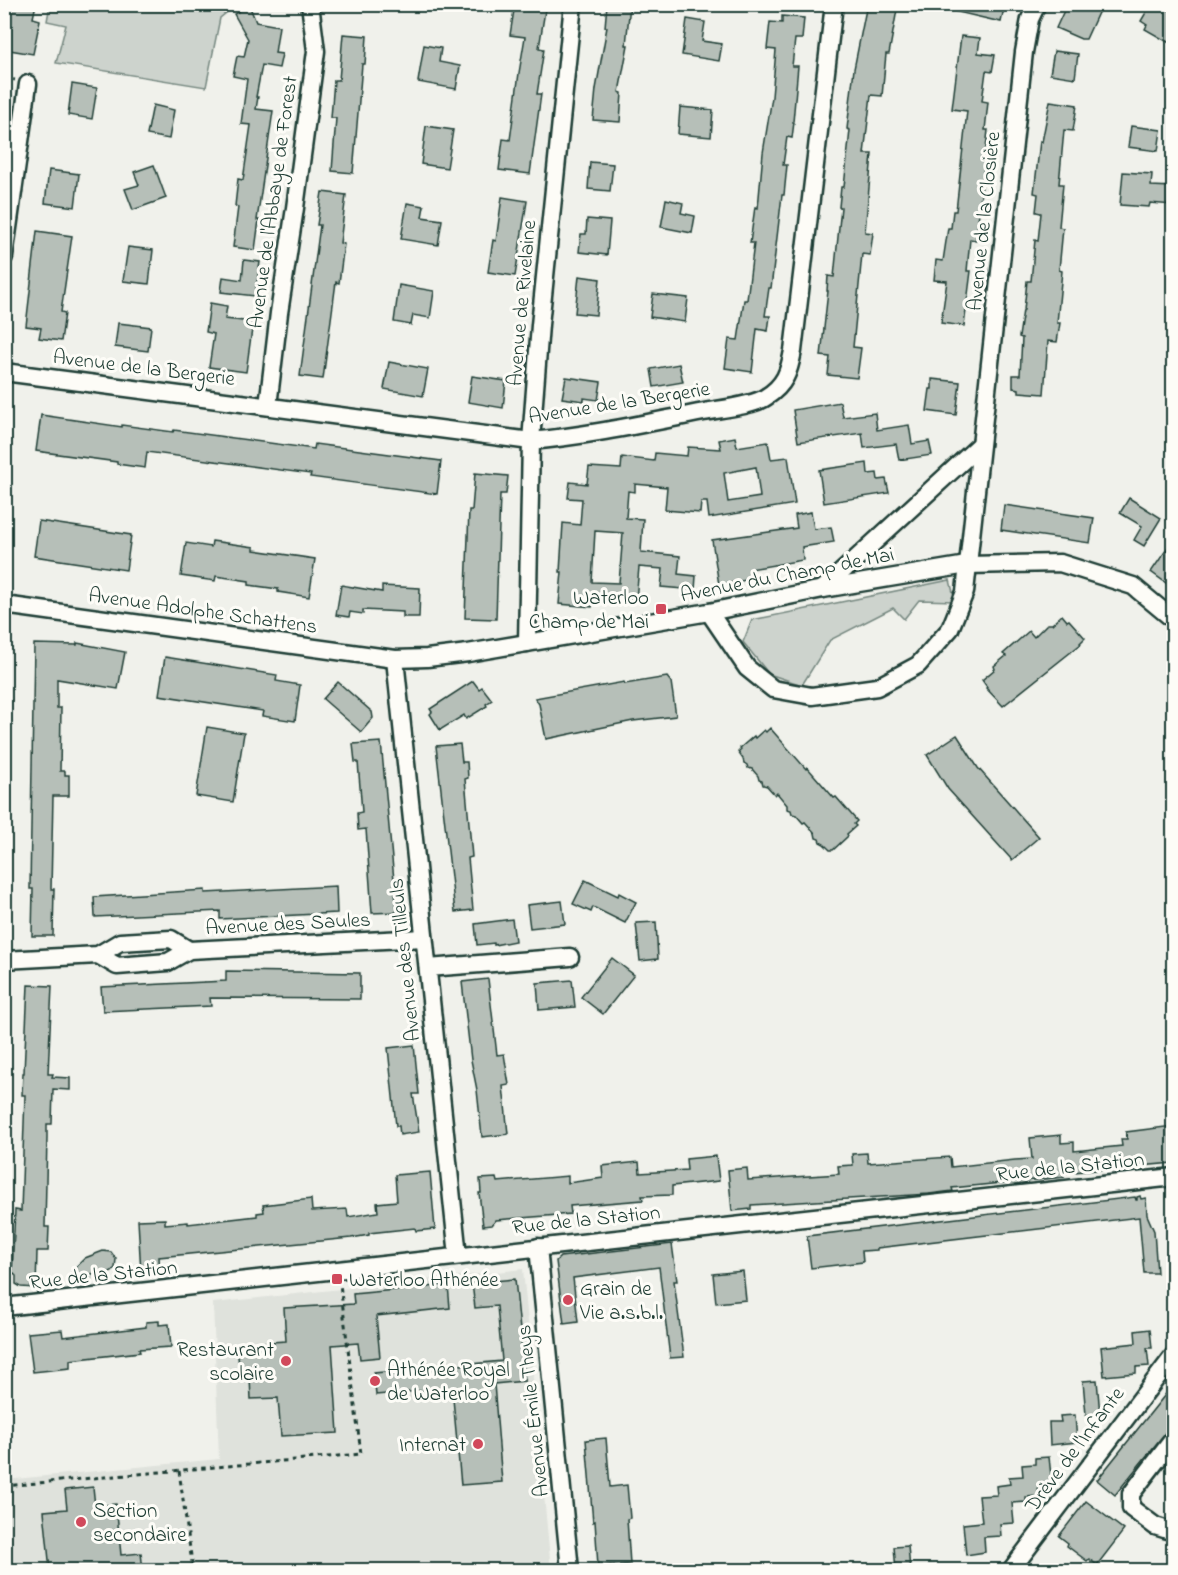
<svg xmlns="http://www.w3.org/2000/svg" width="1178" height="1575" font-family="'Indie Flower',sans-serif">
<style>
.built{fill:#dfe2dc}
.green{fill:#cdd3cd;stroke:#768880;stroke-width:1.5}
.building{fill:#b6bfb8;stroke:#1f3d34;stroke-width:1.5;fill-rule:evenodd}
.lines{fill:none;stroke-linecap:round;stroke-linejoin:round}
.minor-casing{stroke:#1f3d34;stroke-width:21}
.path{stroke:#1f3d34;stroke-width:3;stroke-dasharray:4.5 4.5;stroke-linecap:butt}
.minor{stroke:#fdfcf7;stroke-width:16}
.poi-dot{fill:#d1495b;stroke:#fdfcf7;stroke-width:2}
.labels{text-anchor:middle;stroke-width:6;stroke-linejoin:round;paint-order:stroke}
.street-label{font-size:21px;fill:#1f3d34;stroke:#fdfcf7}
.poi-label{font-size:21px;fill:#1f3d34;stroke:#fdfcf7;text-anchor:start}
</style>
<rect width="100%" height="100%" fill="#f0f1eb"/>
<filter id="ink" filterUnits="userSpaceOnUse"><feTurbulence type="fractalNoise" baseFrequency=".0167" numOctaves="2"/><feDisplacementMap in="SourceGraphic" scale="12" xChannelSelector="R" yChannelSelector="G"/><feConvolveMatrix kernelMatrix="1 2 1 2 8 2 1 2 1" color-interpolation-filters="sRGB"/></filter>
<g filter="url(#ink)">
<!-- built -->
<path class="built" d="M523 1269 551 1570H5V1480L219 1459 213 1303Z"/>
<!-- green -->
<g class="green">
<path d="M50 5V4L236 5 220 18 206 87 56 63 66 25 47 21Z"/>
<path d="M950 580 955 601 919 600 904 619 893 608 830 640 802 685 769 674 743 642 752 620Z"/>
</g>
<!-- building -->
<g class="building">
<path d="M4 4H36L33 18 40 20 33 54 4 49Z"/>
<path d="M515 4H546L539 48 544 49 537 94H541L530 174 499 170 503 139 510 140 519 73 525 37 510 35Z"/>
<path d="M607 4H630L626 45H628L619 92 622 93 620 122 593 120 596 89 607 27H605Z"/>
<path d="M867 4H898L889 54H886L882 96 871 95 864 154H872L865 232 873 233 870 255 862 254 853 347 861 348 857 378 828 375 830 357 821 356 828 291H827L828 276 834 277 841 207H839L841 187H844L850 130 847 129 854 69Z"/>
<path d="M949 4H1005L1001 22 949 10Z"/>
<path d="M1067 4H1102L1086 39H1081L1056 28Z"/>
<path d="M1151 4H1159L1173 12V45L1145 29 1147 25 1141 21Z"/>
<path d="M249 5 256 22 279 26 275 53 282 54 279 68 262 65 256 97H258L256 109 273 111 257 220H259L255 250 233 247 238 207 235 206 238 179 243 180 251 125 241 124 247 79 233 76 237 56 244 57 248 39 234 14Z"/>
<path d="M782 16 804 18 802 39H795L792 66H798L793 122H794L792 138 787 137 783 165H787L784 195H782L771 288H769L765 316H770L768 331 757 329 752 372 725 368 729 339 738 340 744 300H747L754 243H750L755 207 758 208 763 153 772 97 776 50 767 49 770 22 782 23Z"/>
<path d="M687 19 705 22 702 41 722 44 719 61 682 55Z"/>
<path d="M343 34 367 36 365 64H362L353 173 332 171 336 118H331L334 80H339Z"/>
<path d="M961 36 980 38 978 53 995 55 992 72 986 71 982 101 988 102 985 130H988L976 240 970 239 967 271H971L964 326 941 323 947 281 934 280 936 260 943 261 948 228H951L953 211H956L967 111 952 109Z"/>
<path d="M424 45 441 48 439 62 460 66 456 89 418 82Z"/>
<path d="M1054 51 1078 54 1075 78 1050 74Z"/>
<path d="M72 84 97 88 92 119 68 115Z"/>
<path d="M1050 101 1077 105 1073 131 1064 130 1059 184H1063L1059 227 1063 228 1059 270 1062 271 1057 323H1060L1057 342 1048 341 1044 394 1019 392V389L1013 388V375H1020L1022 338 1019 337 1023 310H1024L1027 281H1031L1035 240 1038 241 1041 213 1036 212 1038 194 1034 193 1040 141 1042 142Z"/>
<path d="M153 105 174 110 169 139 147 135Z"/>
<path d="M680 107 713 110 711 137 678 134Z"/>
<path d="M426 126 453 130 447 168 421 164Z"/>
<path d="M1131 126 1161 130 1158 151 1128 147Z"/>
<path d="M590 162 613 164 610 191 588 189Z"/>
<path d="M154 165 166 198 133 210 125 189 139 185 134 172Z"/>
<path d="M49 170 79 174 75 207 45 203Z"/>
<path d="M1123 172 1152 174 1151 186 1173 187V205L1150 203 1149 207 1120 205Z"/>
<path d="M322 192 346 195 340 243 344 244 339 283 336 282 323 379 300 376 320 225H317Z"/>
<path d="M502 197 527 201 515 276 488 272 493 240 496 241Z"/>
<path d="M666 199 683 203 681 213 695 216 692 233 661 227Z"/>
<path d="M407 203 424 206 422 217 442 220 438 245 401 239Z"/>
<path d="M587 219 610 221 607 255 579 252 581 234H586Z"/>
<path d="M37 231 72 236 61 312 65 313 61 341 39 338 41 328 26 326Z"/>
<path d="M128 247 153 250 149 284 123 281Z"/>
<path d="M244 260 260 262 255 296 221 292 223 277 242 280Z"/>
<path d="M579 276 600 279 596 315 575 313Z"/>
<path d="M399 285 434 291 430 318 413 315 411 325 394 322Z"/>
<path d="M653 294 688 298 685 322 650 317Z"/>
<path d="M210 303 227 306 225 319 253 322 246 372 209 367 214 334 206 332Z"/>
<path d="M118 323 151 327 148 351 115 347Z"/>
<path d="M389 362 428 369 423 396 384 389Z"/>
<path d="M679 364 683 382 654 387 651 369Z"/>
<path d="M472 376 506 381 503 408 468 402Z"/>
<path d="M566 377 601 382 598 400 584 398V401L562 398Z"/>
<path d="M932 379 960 382 956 415 927 411 930 389H932Z"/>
<path d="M840 402 843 417 875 413 877 430 909 425 912 444 929 441 932 455 899 460 896 444 864 448 862 433 798 442 793 410Z"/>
<path d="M41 415 122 427V425L173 432 174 430 314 449 315 444 441 461 437 494 310 477 311 474 147 452 145 468 117 464V462L36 451Z"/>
<path d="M735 437 737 447 768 442 771 459 788 457 795 504 709 518 707 502H701L700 513 665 510 667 487 635 484V492L628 491 626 518 643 519 641 552 680 556 678 574 696 576 695 590 661 587 663 569 639 567 636 600 593 595 592 607 559 604 562 572H560L563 523 580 525 582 499 568 498 570 482 587 484 589 467 621 469 622 457 654 461 655 453 687 456 688 447 721 449 719 440ZM756 467 760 497 728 502 724 473ZM595 531 623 533 619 583 592 582Z"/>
<path d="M867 463 868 474 877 473 878 480 886 479 889 493 824 503 819 470Z"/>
<path d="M475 473 508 476 506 494H500L496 619 465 618 469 510H472Z"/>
<path d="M1129 498 1161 518 1144 546 1134 540 1142 526 1120 513Z"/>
<path d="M1004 505 1094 518 1090 543 1001 530Z"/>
<path d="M811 512 814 529 831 527 834 542 802 547 803 560 750 569 752 579 719 585 712 540 797 528 795 515Z"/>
<path d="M39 521 131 535 126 570 34 556Z"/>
<path d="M1173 540V588L1151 572Z"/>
<path d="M212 541 254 547V550L315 559 309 597 278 592V589L249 585V581L216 576 215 581 181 576 186 543 211 547Z"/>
<path d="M341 585 382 592V586L420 588 419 617H403V612L363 610V614L350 612 349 617 336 615Z"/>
<path d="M1062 615 1067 621 1069 620 1085 638 1080 643 1081 644 1003 706 986 688 987 687 982 680 995 669 994 666 1006 656 1003 654 1029 631 1034 637 1047 624H1052Z"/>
<path d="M77 643 125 652 118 689 57 679V708H61L60 771H65V775H69V796H53L51 889H54L53 936H32L33 889H30L34 644 77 645Z"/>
<path d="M165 657 277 675 276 681 300 685 295 721 262 716 263 711 159 695Z"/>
<path d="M667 677 671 682 676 716 633 721 546 739 539 704 535 698 624 682 625 684Z"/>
<path d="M473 681 479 689 482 687 492 700 486 704 487 706 466 719 464 715 440 730 430 714 432 712 430 709Z"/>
<path d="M338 682 372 712 373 718 361 732 323 699Z"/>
<path d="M207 727 244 733 233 802 196 796Z"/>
<path d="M770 728 806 769 807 767 834 798 836 797 857 821 854 824 856 826 847 834 848 836 833 850H830L824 844 820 842 819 839 816 838 815 833 805 822 803 823 796 815 792 814 791 810 787 809V805L777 793 775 795 767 786 763 785 762 781 759 780 758 776 752 769 748 768 747 765 744 763 743 759 738 752 741 749 740 748 754 736 755 738 764 730 766 732Z"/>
<path d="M957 735 978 768 1039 837 1012 860 948 789 927 755Z"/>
<path d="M381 742 397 912 372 913 366 829 358 830 357 813 362 812 358 762H355L353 744Z"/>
<path d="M460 744 462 762H467L468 778 465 779 472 857 468 858 473 910 455 912 436 746Z"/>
<path d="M585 880 618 896 619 893 636 902 625 923 593 907 591 912 573 904Z"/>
<path d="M336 886 337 913 220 919V911L95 917 94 897 205 890V893Z"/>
<path d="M562 901 565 924 530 928 527 905Z"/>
<path d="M512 919 515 941 494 945V943L477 945 475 924Z"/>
<path d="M656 922 658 959 640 961 636 923Z"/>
<path d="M612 958 634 975 603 1014 581 997Z"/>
<path d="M226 971 360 973V999L210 998 211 1006 103 1011 101 987 226 981Z"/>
<path d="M488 979 497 1055 504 1054 509 1085 503 1086 508 1134 482 1137 477 1090 471 1060 462 982Z"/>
<path d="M572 980 575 1007 539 1010 537 983Z"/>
<path d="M28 985 52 986 48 1074H53L52 1077 70 1078V1090L53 1089 52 1124H47V1137L45 1227H49L48 1251H37L36 1288 21 1287 16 1284V1276L12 1272 15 1210 21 1211 25 1095H22L23 1073H24Z"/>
<path d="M414 1045 419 1094H413L419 1132 400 1135 399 1126H396L388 1048Z"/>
<path d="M1173 1126V1163L1063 1173 1064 1177 952 1188 953 1191 929 1194 751 1205V1209L732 1211 728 1170 747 1168 748 1180 839 1174 838 1166 853 1165 852 1154 867 1153 868 1163 950 1157 951 1167 1015 1160 1032 1159 1030 1138 1061 1135V1143L1074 1142V1151L1122 1146 1121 1139H1127L1126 1132Z"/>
<path d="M716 1156 719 1181 672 1186V1195L642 1196 643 1200 570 1206 571 1214 496 1220 492 1225 483 1226 479 1193H481L480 1179 496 1178 497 1182 568 1176V1183L603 1178 602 1166 639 1162 640 1173 687 1170 686 1159Z"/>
<path d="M430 1172 435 1229 416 1231 415 1228 369 1233V1235L351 1238 159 1257 160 1272 141 1273 138 1220 165 1219V1224L188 1222V1224L257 1216V1213L264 1212 263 1205 311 1199 312 1211 347 1209 348 1217 378 1212 377 1203 397 1201 395 1175Z"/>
<path d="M1140 1196 1141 1199 1146 1198 1147 1215 1154 1231 1157 1273H1144L1139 1217 877 1248V1250L862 1251 863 1262 811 1268 807 1236 1135 1197 1136 1200H1137V1197Z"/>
<path d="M672 1244 677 1281H674L684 1357 670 1358 659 1267 573 1278 578 1322 564 1324 556 1261 560 1257Z"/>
<path d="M103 1251 111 1252 116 1259 115 1268 112 1271 108 1273 91 1274V1279L73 1281 72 1271 85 1258Z"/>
<path d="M743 1271 746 1300 716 1303 713 1274Z"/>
<path d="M515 1279 525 1381 494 1384 502 1482 461 1485 452 1388 376 1395 374 1373 502 1361 497 1306 475 1308 472 1283Z"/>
<path d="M448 1285 450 1308 376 1316 380 1357 360 1359 358 1343 332 1345 338 1433 281 1436 278 1398 251 1399 250 1378 240 1379 237 1344 286 1341 284 1308 354 1304 353 1294Z"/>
<path d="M159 1321V1325L169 1324 171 1347 139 1349 140 1352 70 1360V1368L33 1372 28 1333 62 1330 63 1337 146 1327V1322Z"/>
<path d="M1150 1329 1152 1348H1147L1149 1366 1136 1367V1373L1104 1376 1101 1347 1136 1343 1135 1331Z"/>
<path d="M1097 1380 1100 1414 1086 1415 1083 1381Z"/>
<path d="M1173 1385V1423L1115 1495 1097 1480Z"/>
<path d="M1075 1415 1077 1442 1050 1445 1049 1422H1061L1060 1416Z"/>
<path d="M606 1438 610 1487 627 1485 630 1518 627 1519 630 1564 598 1566 595 1521 593 1522 586 1440Z"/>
<path d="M1049 1457 1052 1485 1038 1487 1039 1496 1026 1497V1502L1012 1503 1014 1523 1000 1524 1001 1536 984 1537 985 1552 966 1555 963 1524 982 1522 979 1496 997 1495 996 1486 1010 1484 1009 1477 1023 1476 1022 1465 1035 1464V1458Z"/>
<path d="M93 1487 95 1506 116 1504 121 1555 141 1553 143 1570H50L44 1511 67 1509 65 1490Z"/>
<path d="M1086 1501 1124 1530 1097 1565 1089 1559 1087 1561 1067 1546 1068 1543 1059 1536Z"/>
<path d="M908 1546 910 1570H896L894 1547Z"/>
</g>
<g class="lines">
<defs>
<g id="minor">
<path d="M4 257 28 84"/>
<path d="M4 372 531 441C589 436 646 423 704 412 720 409 753 406 766 397 785 385 789 372 793 351L834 4"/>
<path d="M268 406 279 313 295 208 316 51 310 4"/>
<path d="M823 589 981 444"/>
<path d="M4 605 395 659 427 658 468 653 709 612 823 589 967 565 1060 563 1133 586 1174 620"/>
<path d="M709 612 747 668 773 689 812 696 877 687 918 665 950 629 965 592 1024 52 1030 19 1037 4"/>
<path d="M527 643 531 441 540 325 573 4"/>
<path d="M395 659 458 1256"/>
<path d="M98 955 117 966 168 962 189 950 424 938"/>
<path d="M4 960 98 955 120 942 171 939 189 950"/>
<path d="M428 968 570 957"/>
<path d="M538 1247 570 1570"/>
<path d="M4 1307 1174 1177"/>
<path d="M1174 1438 1131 1494V1508L1155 1526 1174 1532"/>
<path d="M1011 1570 1174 1355"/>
</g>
</defs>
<!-- minor casing -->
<use href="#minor" class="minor-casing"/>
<!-- path -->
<g class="path">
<path d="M4 78 15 80"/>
<path d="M179 1471 193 1570"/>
<path d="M4 1486 361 1454 340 1284"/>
</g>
<!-- minor -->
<use href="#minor" class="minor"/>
</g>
</g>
<!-- markers -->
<g class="poi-dot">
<rect x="655" y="603" width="12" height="12" rx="3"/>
<rect x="331" y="1273" width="12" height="12" rx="3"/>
<circle cx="568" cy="1300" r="6"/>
<circle cx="286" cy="1361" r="6"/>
<circle cx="375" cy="1381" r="6"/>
<circle cx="478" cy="1444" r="6"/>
<circle cx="81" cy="1522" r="6"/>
</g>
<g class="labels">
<!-- street labels -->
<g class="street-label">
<text transform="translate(272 202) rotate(-82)" y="7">Avenue de l'Abbaye de Forest</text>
<text transform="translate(983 221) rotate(-84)" y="7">Avenue de la Closière</text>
<text transform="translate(521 303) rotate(-85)" y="7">Avenue de Rivelaine</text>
<text transform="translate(144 367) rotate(7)" y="7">Avenue de la Bergerie</text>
<text transform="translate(619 402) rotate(-9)" y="7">Avenue de la Bergerie</text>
<text transform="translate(787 574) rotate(-11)" y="7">Avenue du Champ de Mai</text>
<text transform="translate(203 610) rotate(8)" y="7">Avenue Adolphe Schattens</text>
<text transform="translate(288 923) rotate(-3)" y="7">Avenue des Saules</text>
<text transform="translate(404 960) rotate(-96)" y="7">Avenue des Tilleuls</text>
<text transform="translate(1070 1166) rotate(-6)" y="7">Rue de la Station</text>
<text transform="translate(586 1219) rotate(-6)" y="7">Rue de la Station</text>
<text transform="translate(103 1274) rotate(-6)" y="7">Rue de la Station</text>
<text transform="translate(532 1411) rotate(-96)" y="7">Avenue Émile Theys</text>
<text transform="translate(1074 1449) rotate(-53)" y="7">Drève de l'Infante</text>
</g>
<!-- poi labels -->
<g class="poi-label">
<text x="649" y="604" text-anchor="end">Waterloo<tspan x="649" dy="24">Champ de Mai</tspan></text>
<text x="349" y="1286">Waterloo Athénée</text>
<text x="580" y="1295">Grain de<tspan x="580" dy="24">Vie a.s.b.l.</tspan></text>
<text x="274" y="1356" text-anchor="end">Restaurant<tspan x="274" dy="24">scolaire</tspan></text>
<text x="387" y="1376">Athénée Royal<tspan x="387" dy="24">de Waterloo</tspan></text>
<text x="466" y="1451" text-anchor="end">Internat</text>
<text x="93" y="1517">Section<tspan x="93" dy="24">secondaire</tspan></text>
</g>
</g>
<!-- margin -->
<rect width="1178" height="1575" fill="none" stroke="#fdfcf7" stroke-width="24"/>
<rect x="12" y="12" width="1154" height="1551" fill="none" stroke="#1f3d34" stroke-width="2" filter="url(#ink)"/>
</svg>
